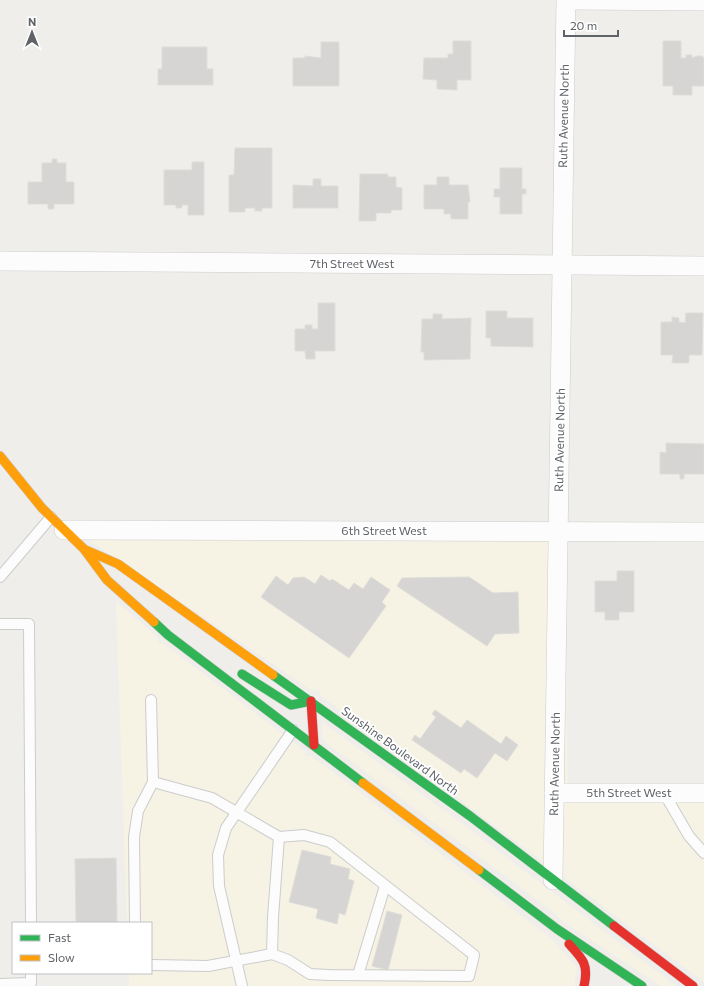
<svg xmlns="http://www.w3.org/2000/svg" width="704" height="986" font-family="Commissioner,sans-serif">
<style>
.commercial{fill:#f7f3e4}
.building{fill:#d6d5d3;stroke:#deddd9}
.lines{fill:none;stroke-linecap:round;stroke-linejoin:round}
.lane-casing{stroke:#cbcccc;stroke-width:12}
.street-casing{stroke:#cbcccc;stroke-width:20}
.fast-casing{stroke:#cacacb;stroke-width:10}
.slow-casing{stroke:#cacacb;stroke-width:10}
.jam-casing{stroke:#cacacb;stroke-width:10}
.lane{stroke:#fdfcfc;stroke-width:10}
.street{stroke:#fdfcfc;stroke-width:19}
.fast{stroke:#30b455;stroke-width:9}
.slow{stroke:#ff9f0a;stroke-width:9}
.jam{stroke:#e5322d;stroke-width:9}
.labels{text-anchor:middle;stroke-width:3.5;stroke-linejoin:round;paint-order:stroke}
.street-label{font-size:12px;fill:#5f6368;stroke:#fff}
</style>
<rect width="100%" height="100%" fill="#efeeea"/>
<!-- commercial -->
<g class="commercial">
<path d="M85 535 564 541 568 793H704V982L320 695 319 689 313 691 89 540Z"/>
<path d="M116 601 158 638 157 642 164 644 305 751V757L311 756 346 782 551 938 577 968 574 986H129V973H151V923H127Z"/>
<path d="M322 722 464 825 676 986H661L562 921 557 915 323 740Z"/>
</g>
<!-- building -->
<g class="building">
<path d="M453 41H471V80H457V90L437 89V80L423 79 424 58H448V54H453Z"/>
<path d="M663 41H681V58H686V55H692V58L697 56H702L704 58V86H692V95H673V86H663Z"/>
<path d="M321 42H339V86H293V58H305V56L321 58Z"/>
<path d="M162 47H207V69H213V85H158V69H162Z"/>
<path d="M235 148H272V208H262V211H255V208H245V212H229V175H234Z"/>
<path d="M52 159H57V163H66V182H74V204H54V209H48V204H28V182H42V163H52Z"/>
<path d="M192 162H204V215H188V205H182V208H176V205H164V170H192Z"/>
<path d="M500 168H522V189H526V194H522V214H500V197H494V189H500Z"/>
<path d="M360 174H388V177H396V187L402 188V210H391V213H376V221H359Z"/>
<path d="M437 177H449V185H468L470 202H468V219H451V214H444V209H424V185H437Z"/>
<path d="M313 179H321V186H338V208H293V185L313 186Z"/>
<path d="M318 303H335V351H315V359H306L305 351H295V329H305V325H312V329H318Z"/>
<path d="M486 311H507V318H533V347L491 346V338H486Z"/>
<path d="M686 313H703L702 355H689V363H672L673 355H661V322H672V317L679 318V322L685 323Z"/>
<path d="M433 314H442V319L471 318 470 359 424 360V352H421L422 319H433Z"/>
<path d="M666 443 704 444V474H684V479H680V474H660V452L666 453Z"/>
<path d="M617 571H634V612H619V620H605V612H595V581H617Z"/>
<path d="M321 575 330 581 332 579 349 590 354 583 363 589 371 577 390 590 382 602 386 606 349 658 261 597 276 576 288 585 293 578 304 577 315 584Z"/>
<path d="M469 577 493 593 518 592 519 633 495 634 487 646 397 586 402 578Z"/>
<path d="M435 710 461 728 467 720 501 744 506 736 518 745 507 761 495 753 477 778 464 769 461 773 412 740 415 735 420 739 436 717 432 714Z"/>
<path d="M302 850 331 857 330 864 350 869 348 879 354 881 345 915 339 913 337 924 316 918 318 909 289 902Z"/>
<path d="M116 858 117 923H76L75 859Z"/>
<path d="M387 911 402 915 388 970 372 966Z"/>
</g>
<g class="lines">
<defs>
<g id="lane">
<path d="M0 577 51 517"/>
<path d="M0 624H29L31 923"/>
<path d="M664 793 689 836 704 853"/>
<path d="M135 923 134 837 138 811 153 782 151 700"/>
<path d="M272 954 273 917 279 837"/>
<path d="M151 965 208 966 272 954 288 960 310 974 329 975 469 976 474 955 330 842 304 835 279 837 212 798 153 782"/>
<path d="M358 975 385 886"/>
<path d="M0 984 31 983V973"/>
<path d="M242 986 219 886 218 855 226 828 293 730"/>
</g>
<g id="street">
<path d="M571 0 704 1"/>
<path d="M0 261 704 266"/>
<path d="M64 530 704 532"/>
<path d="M554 793H704"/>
<path d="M553 880 566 0"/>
</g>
<g id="fast">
<path d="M154 622 168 635 363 783"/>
<path d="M242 674 291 705 311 701"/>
<path d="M273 675 470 816 614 926"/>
<path d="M479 870 557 929 642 986"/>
</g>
<g id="slow">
<path d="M0 456 42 508 84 549 107 580 154 622"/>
<path d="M86 550 118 564 273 675"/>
<path d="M363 783 479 870"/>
</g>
<g id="jam">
<path d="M311 701 314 745"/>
<path d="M614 926 693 986"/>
<path d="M569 944C583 959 589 965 584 986"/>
</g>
</defs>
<!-- lane casing -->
<use href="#lane" class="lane-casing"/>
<!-- street casing -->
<use href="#street" class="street-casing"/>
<!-- fast casing -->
<use href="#fast" class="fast-casing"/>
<!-- slow casing -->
<use href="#slow" class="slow-casing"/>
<!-- jam casing -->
<use href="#jam" class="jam-casing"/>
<!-- lane -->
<use href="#lane" class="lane"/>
<!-- street -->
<use href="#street" class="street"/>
<!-- fast -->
<use href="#fast" class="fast"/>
<!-- slow -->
<use href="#slow" class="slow"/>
<!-- jam -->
<use href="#jam" class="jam"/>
</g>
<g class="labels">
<!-- street labels -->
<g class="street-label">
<text transform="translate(564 116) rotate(-89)" y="4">Ruth Avenue North</text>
<text x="352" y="268">7th Street West</text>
<text transform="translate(560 440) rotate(-89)" y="4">Ruth Avenue North</text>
<text x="384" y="535">6th Street West</text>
<text transform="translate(400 751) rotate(36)" y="4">Sunshine Boulevard North</text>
<text transform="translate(555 764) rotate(-89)" y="4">Ruth Avenue North</text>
<text x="629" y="797">5th Street West</text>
</g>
</g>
<!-- legend -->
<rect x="12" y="922" width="140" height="52" fill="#ffffff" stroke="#bfc1c3"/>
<rect x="20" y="935" width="20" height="6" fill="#30b455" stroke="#bfc1c3"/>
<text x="48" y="942" font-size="12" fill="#5f6368">Fast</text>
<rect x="20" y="955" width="20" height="6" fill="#ff9f0a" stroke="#bfc1c3"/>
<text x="48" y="962" font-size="12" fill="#5f6368">Slow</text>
<!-- north arrow -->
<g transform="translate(32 32)" stroke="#ffffff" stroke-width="3" paint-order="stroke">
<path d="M0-3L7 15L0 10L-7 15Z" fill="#5f6368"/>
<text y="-6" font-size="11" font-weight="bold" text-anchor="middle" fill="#5f6368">N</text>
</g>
<!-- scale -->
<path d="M564 30v6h54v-6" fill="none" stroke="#5f6368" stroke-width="2"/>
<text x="570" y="30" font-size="12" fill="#5f6368" stroke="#ffffff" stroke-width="3" paint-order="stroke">20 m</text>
</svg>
